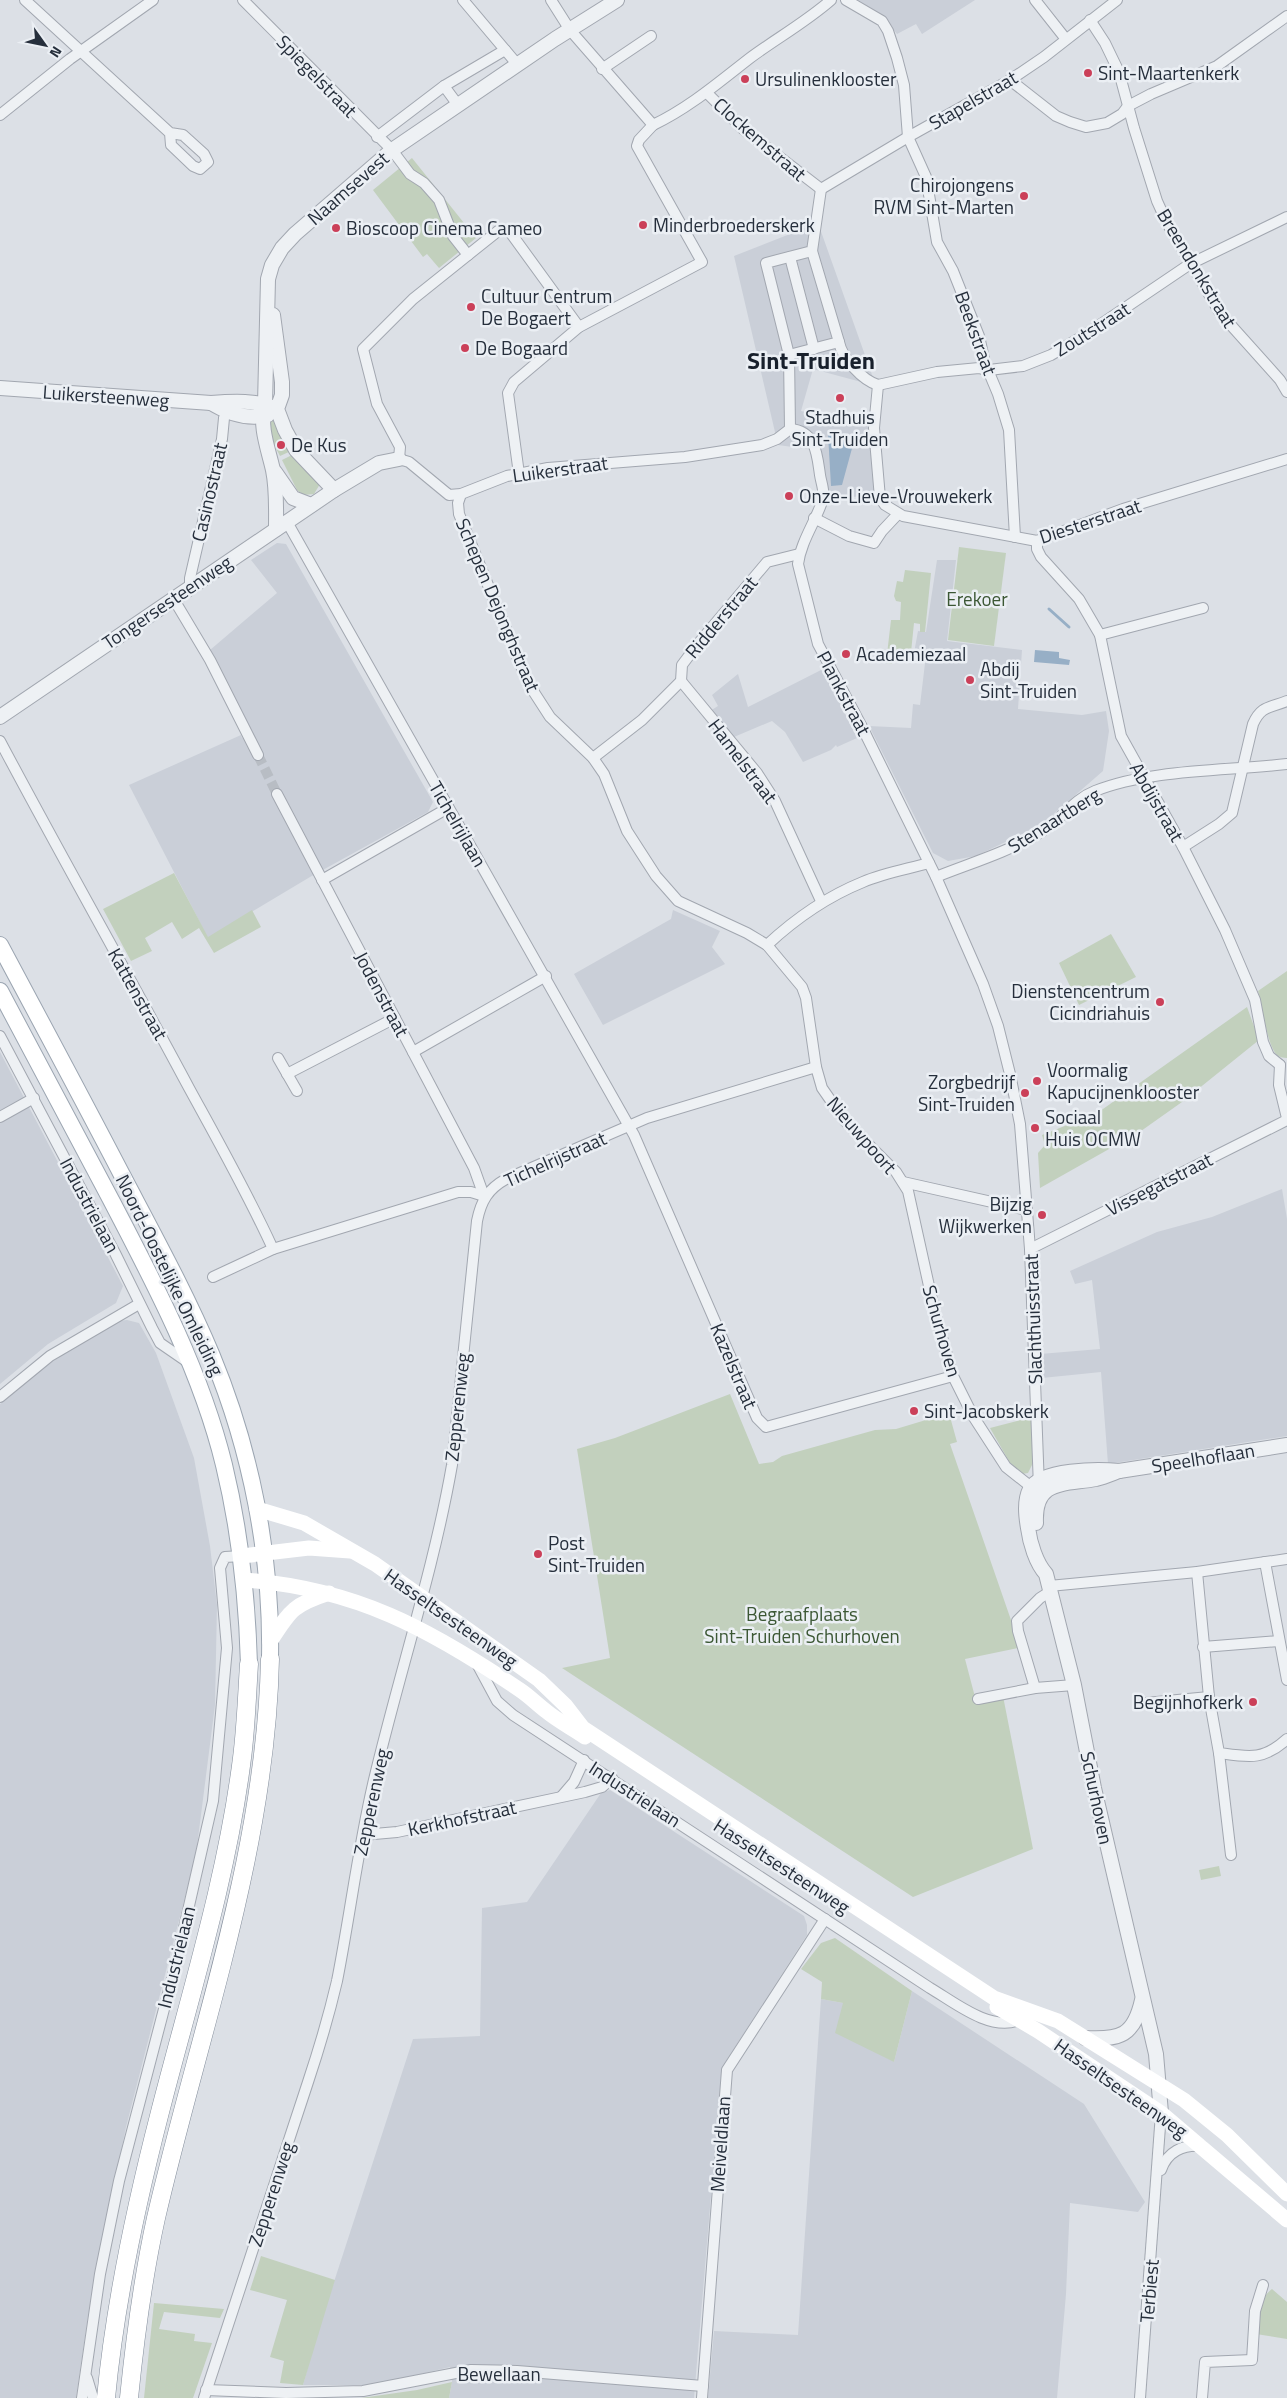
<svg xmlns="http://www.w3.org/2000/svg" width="1287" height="2398" font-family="'Titillium Web',sans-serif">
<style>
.built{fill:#cacfd8}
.green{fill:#c2d0bd}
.water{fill:#97afc6}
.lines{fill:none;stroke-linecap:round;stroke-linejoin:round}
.stream{stroke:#97afc6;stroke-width:3}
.minor-tunnel{stroke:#b8bdc4;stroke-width:10;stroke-dasharray:10 5;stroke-linecap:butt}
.minor-casing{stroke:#a2a7b0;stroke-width:12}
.tertiary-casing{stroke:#a2a7b0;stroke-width:16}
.primary-casing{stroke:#9ba5b1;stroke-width:18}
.trunk-casing{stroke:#848e9c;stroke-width:19}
.minor{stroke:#eef1f4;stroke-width:10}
.tertiary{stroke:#eef1f4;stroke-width:14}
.secondary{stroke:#fff;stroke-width:15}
.primary{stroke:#fff;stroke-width:16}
.trunk{stroke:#fff;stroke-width:18}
.poi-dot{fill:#cb4059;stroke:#ebeff4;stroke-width:2}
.labels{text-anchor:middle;stroke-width:5;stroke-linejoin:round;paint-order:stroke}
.poi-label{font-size:19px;fill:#262f3c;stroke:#ebeff4;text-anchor:start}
.street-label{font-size:19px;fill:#262f3c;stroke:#ebeff4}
.park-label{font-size:19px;fill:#3b5734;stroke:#ebeff4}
.district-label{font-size:24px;font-weight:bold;fill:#18202c;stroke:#ebeff4}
</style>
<rect width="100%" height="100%" fill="#dce0e6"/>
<!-- built -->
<g class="built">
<path d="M857 0H975L922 34 916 24 897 34 881 14Z"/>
<path d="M818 223 876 386 813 369 801 411 878 428 882 495 819 499 814 450 778 445 734 256Z"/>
<path d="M277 543 286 544 433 802 428 812 310 877 208 938 129 785 241 735 242 738 251 733 210 650 277 593 251 560Z"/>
<path d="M937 560H956L947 641 1022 650 1018 709 1082 715 1106 711 1109 731 1103 771 1041 825 976 856 948 861 933 853 869 726 911 728 913 704 920 705 926 655 914 653 918 631 926 632Z"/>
<path d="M823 669 857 738 837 747 836 745 831 750 803 762 785 732 772 721 734 737 710 711 718 706 712 695 738 674 748 707Z"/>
<path d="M673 910 720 931 712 947 725 964 603 1025 574 974 671 919Z"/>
<path d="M0 1052 123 1286 116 1303 48 1344 0 1384Z"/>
<path d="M1282 1189 1287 1219V1436L1108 1464 1101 1372 1042 1378 1040 1354 1100 1349 1092 1280 1075 1284 1070 1271 1157 1232 1212 1217Z"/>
<path d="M127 1320 139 1323 156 1353 194 1458 210 1546 217 1605 215 1705 196 1854 126 2127 88 2316 76 2398H0V1404L29 1379 66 1352 118 1321Z"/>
<path d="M610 1790 804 1916 807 1925V1935L726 2061 721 2076 694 2398H449L452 2382 450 2367 375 2385H303L318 2331 413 2039 480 2036 482 1908 527 1902 601 1793Z"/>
<path d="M912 1991 1084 2104 1145 2202 1138 2212 1070 2203 1066 2294 1057 2398H708L714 2331 798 2335 821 1999 843 2003 894 2062Z"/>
</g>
<!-- green -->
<g class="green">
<path d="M412 158 476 238 439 268 427 254 423 257 373 190Z"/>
<path d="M272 417 291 451 280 456C274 443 265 431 272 417Z"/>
<path d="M294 454 320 484 314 494 303 495 297 490 282 460Z"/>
<path d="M959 547 1006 553 994 646 948 640Z"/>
<path d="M905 570 931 573 925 632H920V624L914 623 910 662 893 660 892 664 886 663 891 620H900L901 602 896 601 894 596 897 581 903 582Z"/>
<path d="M174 873 208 937 252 910 261 927 214 953 199 928 182 939 172 922 145 938 152 951 131 961 103 909Z"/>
<path d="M1111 934 1136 977 1079 1005 1059 963Z"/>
<path d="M1287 971V1058C1283 1058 1279 1057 1276 1054 1267 1043 1262 1006 1258 991Z"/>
<path d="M1247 1007 1259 1040 1182 1102 1141 1131 1040 1188 1038 1153 1045 1145 1042 1135 1090 1116 1103 1109Z"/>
<path d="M730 1394 759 1464 773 1462 782 1456 875 1430 896 1429 949 1413 957 1442 950 1444 1011 1620 1018 1648 965 1659 975 1697 1002 1691 1033 1849 913 1897 562 1668 610 1658 577 1449 615 1438Z"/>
<path d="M1032 1417 1033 1463 1028 1473 1022 1474 1010 1463 990 1428Z"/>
<path d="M1219 1866 1221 1876 1201 1880 1199 1870Z"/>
<path d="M835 1938 912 1991 894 2062 835 2033 843 2003 821 1999 822 1982 801 1969 821 1943Z"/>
<path d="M261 2256 335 2280 303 2385 280 2383 284 2361 270 2357 287 2300 250 2290Z"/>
<path d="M1272 2289 1287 2302V2339L1256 2334C1258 2319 1258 2299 1272 2289Z"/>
<path d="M154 2303 224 2309 220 2318 164 2312 159 2329 195 2334 194 2341 212 2343 193 2398H144Z"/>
<path d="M452 2382 449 2398H361L417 2390Z"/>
</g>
<!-- water -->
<g class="water">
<path d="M828 434 854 441 842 485 831 486Z"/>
<path d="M1035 650 1059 652V658L1070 660 1069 665 1034 662Z"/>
</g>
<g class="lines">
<!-- stream -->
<path class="stream" d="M1049 609 1069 627"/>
<!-- minor-tunnel -->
<path class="minor-tunnel" d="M258 755 277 794"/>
<defs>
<g id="minor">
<path d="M25 0 170 133 183 135 204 154 208 162 200 169 193 166 171 145 170 133"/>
<path d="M243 0 392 150 410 174 424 183 439 200 453 236 468 255"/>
<path d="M463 0 517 64"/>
<path d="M551 0 570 30 653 125C689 108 719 82 750 58 777 38 806 22 831 0"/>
<path d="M846 0 882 21 888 31 897 58 904 85 908 137 926 177 937 242 953 271 979 336 985 363 998 394 1009 430 1015 537"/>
<path d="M1035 0 1065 38"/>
<path d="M1090 20 1105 43 1119 72 1134 128 1157 201 1167 223 1220 313 1280 380 1287 392"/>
<path d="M602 69 651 36"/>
<path d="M1010 80 1056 116 1070 122 1086 127 1107 123 1122 114 1128 106 1151 94 1217 66 1287 16"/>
<path d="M444 86 458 105"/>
<path d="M707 93 743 129 821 189"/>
<path d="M0 115 70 59 153 0"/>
<path d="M377 137 444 86 505 50"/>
<path d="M821 189 908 137 1010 80 1044 57 1117 0"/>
<path d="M790 257 814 349"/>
<path d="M579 327 510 232 505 230 498 231 413 299 363 349 377 404 400 447 399 459 409 462 449 495 461 494 507 476 548 468 685 457 762 445 777 439 790 429C816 431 817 454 820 475 821 482 825 492 823 499 816 521 801 541 798 564L818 644 861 725 936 877 983 984 998 1026 1010 1074 1020 1124 1030 1249 1039 1487"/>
<path d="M839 342C842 358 862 380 878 385L937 372 979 368 989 370 1023 366 1051 355 1085 335 1190 264 1287 217"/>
<path d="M789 355 839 342 812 251"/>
<path d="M878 385 874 428 880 498 885 505 903 516 1037 541 1123 509 1287 459"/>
<path d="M790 429 789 355 766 263 812 251 821 189"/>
<path d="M519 474 508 393 514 382 579 327 702 262 637 146 639 140 653 125"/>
<path d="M461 494 458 503 459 514 528 683 550 717 593 758 604 774 627 831 656 876 678 901 747 933 767 945 802 987 806 998 816 1067 822 1088 845 1121 896 1172 908 1191 935 1313 953 1376 973 1416 1006 1467 1035 1490"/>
<path d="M814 518 849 536 874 543 882 531 898 514"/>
<path d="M287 522 634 1135 757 1418 766 1427 953 1376"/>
<path d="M1037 541V549L1041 557 1079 599 1100 635 1121 736 1183 847 1225 930 1255 1000 1263 1042 1269 1056 1280 1065"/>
<path d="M190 587V578L222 439 224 418 231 406"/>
<path d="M173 598 210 660 258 755"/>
<path d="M1100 635 1203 608"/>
<path d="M681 681 757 773 775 801 821 901"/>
<path d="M0 741C62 858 127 972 189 1088 218 1141 248 1194 273 1249"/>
<path d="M593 758 642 720 681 681 682 665 697 645 767 562 799 554"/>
<path d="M277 794 474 1168 484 1196"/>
<path d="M1183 847 1219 824 1232 813 1253 724C1261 706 1269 708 1287 701"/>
<path d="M936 877C971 863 1005 853 1038 834 1059 823 1072 800 1095 791 1150 769 1228 771 1287 764"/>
<path d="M322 880 448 808"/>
<path d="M767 945C796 918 826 897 863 882 884 873 908 869 929 863"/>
<path d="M0 1036 115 1253 152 1328 160 1343 189 1363"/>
<path d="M413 1052 546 976"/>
<path d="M278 1058 297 1091"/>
<path d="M1280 1065 1279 1085 1287 1118"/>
<path d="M287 1074 395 1018"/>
<path d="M0 1117 34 1098"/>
<path d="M903 1182 1027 1210"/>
<path d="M1030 1249 1287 1120"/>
<path d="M213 1277 273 1249 458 1192H471L484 1196"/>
<path d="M0 1397 50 1356 139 1304"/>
<path d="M1265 1562 1287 1680"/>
<path d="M1197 1572 1209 1697 1219 1753C1248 1757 1263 1761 1287 1739"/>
<path d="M1049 1586 1197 1572 1287 1559"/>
<path d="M1203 1647 1279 1641"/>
<path d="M476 1662 497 1701 513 1715 930 1988C954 2002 990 2032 1019 2020"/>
<path d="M1035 1688 1018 1631 1017 1621 1040 1598 1051 1591"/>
<path d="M978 1699 1035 1688 1074 1685"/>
<path d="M1146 1703 1209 1697"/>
<path d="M1219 1753 1231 1855"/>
<path d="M562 1796 574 1782 584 1760"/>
<path d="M363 1835 397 1832 585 1792 602 1787 612 1778"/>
<path d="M1161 2170C1167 2152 1183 2144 1202 2146"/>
<path d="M87 2378 93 2398"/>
<path d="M206 2390 286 2393 363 2391 471 2370 517 2371 703 2386"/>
<path d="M82 2398 100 2274 119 2181 175 1967 213 1801 227 1648 220 1568 225 1557 242 1556"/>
<path d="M204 2398 308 2082C319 2049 329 2015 337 1981 350 1915 358 1849 373 1784 398 1677 433 1573 452 1465L477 1221C481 1201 488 1189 506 1179L647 1118 816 1067"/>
<path d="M702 2398 727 2070 825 1919"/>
<path d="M1140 2398 1161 2113"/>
<path d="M1202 2398 1205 2362 1252 2360 1255 2311 1263 2285"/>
</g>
<g id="tertiary">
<path d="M273 315 282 382V395L277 409 285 430 296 450 334 490"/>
<path d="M0 388 211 403C234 401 256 400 277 409"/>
<path d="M211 403C229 414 248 420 268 415"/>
<path d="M275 472 293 498 311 505"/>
<path d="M276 529C276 510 277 489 273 470 268 448 259 426 265 404L268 279 272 265 282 248 295 234 392 150 555 39 617 0"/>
<path d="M0 717 334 490 379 463 399 459"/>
<path d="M1119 1471C1098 1469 1041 1469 1030 1489 1024 1501 1026 1516 1028 1528 1030 1543 1036 1563 1046 1574L1074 1685 1094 1788 1156 2054 1161 2113"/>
<path d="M1036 1523C1034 1479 1064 1485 1096 1479 1104 1477 1111 1474 1119 1471L1287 1445"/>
<path d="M1085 2038C1120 2040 1134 2036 1142 2000"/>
</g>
<g id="primary">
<path d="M0 945C41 1022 82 1098 122 1175 153 1234 186 1294 212 1356 251 1450 272 1556 270 1659"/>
<path d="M0 991C37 1060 74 1129 110 1198 155 1284 201 1371 224 1465 240 1531 247 1596 249 1664"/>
</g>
<g id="trunk">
<path d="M106 2398C115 2302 136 2205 160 2112 190 1995 227 1878 242 1758 246 1727 247 1695 249 1664"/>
<path d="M129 2398C135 2338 143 2277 156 2218 199 2032 266 1851 270 1659"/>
</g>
</defs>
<!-- minor casing -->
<use href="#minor" class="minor-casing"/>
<!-- tertiary casing -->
<use href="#tertiary" class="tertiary-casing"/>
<!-- primary casing -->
<use href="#primary" class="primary-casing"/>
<!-- trunk casing -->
<use href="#trunk" class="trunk-casing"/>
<!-- minor -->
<use href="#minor" class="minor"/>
<!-- tertiary -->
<use href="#tertiary" class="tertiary"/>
<!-- secondary -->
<g class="secondary">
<path d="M257 1509 304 1523 375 1564 539 1680 566 1706 583 1728 994 1998 1058 2021 1184 2100 1227 2135 1287 2194"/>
<path d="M242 1556 309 1548 350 1551"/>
<path d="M244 1580C355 1588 430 1629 520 1690 529 1696 537 1704 546 1711 558 1721 572 1728 585 1737"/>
<path d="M270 1642C290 1611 292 1605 329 1593"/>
<path d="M997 2007 1038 2031 1161 2113 1287 2220"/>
</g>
<!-- primary -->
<use href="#primary" class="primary"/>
<!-- trunk -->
<use href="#trunk" class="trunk"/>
</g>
<!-- markers -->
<g class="poi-dot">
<circle cx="1088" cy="73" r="5"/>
<circle cx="745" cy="79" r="5"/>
<circle cx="1024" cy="196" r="5"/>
<circle cx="643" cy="225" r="5"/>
<circle cx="336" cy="228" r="5"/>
<circle cx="471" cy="307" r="5"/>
<circle cx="465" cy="348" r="5"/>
<circle cx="840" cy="398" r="5"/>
<circle cx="281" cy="445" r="5"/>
<circle cx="789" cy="496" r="5"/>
<circle cx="846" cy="654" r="5"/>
<circle cx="970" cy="680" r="5"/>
<circle cx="1160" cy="1002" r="5"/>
<circle cx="1037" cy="1081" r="5"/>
<circle cx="1025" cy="1093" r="5"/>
<circle cx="1035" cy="1128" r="5"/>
<circle cx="1042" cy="1215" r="5"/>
<circle cx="914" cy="1411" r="5"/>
<circle cx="538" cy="1554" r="5"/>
<circle cx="1253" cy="1702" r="5"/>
</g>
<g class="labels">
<!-- poi labels -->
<g class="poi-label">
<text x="1098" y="80">Sint-Maartenkerk</text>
<text x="755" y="86">Ursulinenklooster</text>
<text x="1014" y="192" text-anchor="end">Chirojongens<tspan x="1014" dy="22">RVM Sint-Marten</tspan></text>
<text x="653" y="232">Minderbroederskerk</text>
<text x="346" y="235">Bioscoop Cinema Cameo</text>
<text x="481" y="303">Cultuur Centrum<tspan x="481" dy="22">De Bogaert</tspan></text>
<text x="475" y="355">De Bogaard</text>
<text x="840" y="424" text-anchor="middle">Stadhuis<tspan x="840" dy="22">Sint-Truiden</tspan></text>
<text x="291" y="452">De Kus</text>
<text x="799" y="503">Onze-Lieve-Vrouwekerk</text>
<text x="856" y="661">Academiezaal</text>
<text x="980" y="676">Abdij<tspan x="980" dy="22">Sint-Truiden</tspan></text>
<text x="1150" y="998" text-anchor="end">Dienstencentrum<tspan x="1150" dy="22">Cicindriahuis</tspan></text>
<text x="1047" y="1077">Voormalig<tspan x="1047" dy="22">Kapucijnenklooster</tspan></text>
<text x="1015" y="1089" text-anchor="end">Zorgbedrijf<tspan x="1015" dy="22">Sint-Truiden</tspan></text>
<text x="1045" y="1124">Sociaal<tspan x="1045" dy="22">Huis OCMW</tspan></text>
<text x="1032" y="1211" text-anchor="end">Bijzig<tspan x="1032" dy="22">Wijkwerken</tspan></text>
<text x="924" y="1418">Sint-Jacobskerk</text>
<text x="548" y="1550">Post<tspan x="548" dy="22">Sint-Truiden</tspan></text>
<text x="1243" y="1709" text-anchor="end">Begijnhofkerk</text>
</g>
<!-- street labels -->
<g class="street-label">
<text transform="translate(317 76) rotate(46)" y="7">Spiegelstraat</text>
<text transform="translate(973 100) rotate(-30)" y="7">Stapelstraat</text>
<text transform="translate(760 139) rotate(41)" y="7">Clockemstraat</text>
<text transform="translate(348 188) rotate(-41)" y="7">Naamsevest</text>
<text transform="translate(1197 268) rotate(59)" y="7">Breendonkstraat</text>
<text transform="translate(1092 329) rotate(-32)" y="7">Zoutstraat</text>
<text transform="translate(976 333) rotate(70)" y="7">Beekstraat</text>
<text transform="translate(106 396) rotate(4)" y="7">Luikersteenweg</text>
<text transform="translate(560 469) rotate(-8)" y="7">Luikerstraat</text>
<text transform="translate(209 492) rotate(-77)" y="7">Casinostraat</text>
<text transform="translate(1090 521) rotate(-18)" y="7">Diesterstraat</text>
<text transform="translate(167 602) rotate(-34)" y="7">Tongersesteenweg</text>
<text transform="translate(498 605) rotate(67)" y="7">Schepen Dejonghstraat</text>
<text transform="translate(721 617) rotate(-50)" y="7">Ridderstraat</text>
<text transform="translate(844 693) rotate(62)" y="7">Plankstraat</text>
<text transform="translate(743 761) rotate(53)" y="7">Hamelstraat</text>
<text transform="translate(1157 802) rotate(60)" y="7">Abdijstraat</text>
<text transform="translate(1054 820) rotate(-32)" y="7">Stenaartberg</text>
<text transform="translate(458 824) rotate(60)" y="7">Tichelrijlaan</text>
<text transform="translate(138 994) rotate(61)" y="7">Kattenstraat</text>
<text transform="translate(382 994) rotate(62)" y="7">Jodenstraat</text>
<text transform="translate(862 1135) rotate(49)" y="7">Nieuwpoort</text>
<text transform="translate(555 1159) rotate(-24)" y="7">Tichelrijstraat</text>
<text transform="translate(1159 1184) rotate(-27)" y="7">Vissegatstraat</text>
<text transform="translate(90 1205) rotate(62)" y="7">Industrielaan</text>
<text transform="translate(170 1275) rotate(64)" y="7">Noord-Oostelijke Omleiding</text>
<text transform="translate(1033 1319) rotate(-92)" y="7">Slachthuisstraat</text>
<text transform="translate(942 1331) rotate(74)" y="7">Schurhoven</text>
<text transform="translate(734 1366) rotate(67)" y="7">Kazelstraat</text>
<text transform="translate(457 1407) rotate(-84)" y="7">Zepperenweg</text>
<text transform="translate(1203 1458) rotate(-9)" y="7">Speelhoflaan</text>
<text transform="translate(451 1618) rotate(35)" y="7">Hasseltsesteenweg</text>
<text transform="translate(635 1794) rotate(33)" y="7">Industrielaan</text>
<text transform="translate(1097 1798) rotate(78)" y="7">Schurhoven</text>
<text transform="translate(371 1802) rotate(-78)" y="7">Zepperenweg</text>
<text transform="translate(462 1818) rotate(-12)" y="7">Kerkhofstraat</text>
<text transform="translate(782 1866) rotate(33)" y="7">Hasseltsesteenweg</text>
<text transform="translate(176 1957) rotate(-76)" y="7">Industrielaan</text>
<text transform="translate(1121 2088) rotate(35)" y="7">Hasseltsesteenweg</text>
<text transform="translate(720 2144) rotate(-86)" y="7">Meiveldlaan</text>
<text transform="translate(271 2194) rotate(-72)" y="7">Zepperenweg</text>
<text transform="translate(1149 2291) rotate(-85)" y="7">Terbiest</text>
<text x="499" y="2381">Bewellaan</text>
</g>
<!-- park labels -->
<g class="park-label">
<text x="977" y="606">Erekoer</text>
<text x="802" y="1621">Begraafplaats<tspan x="802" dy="22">Sint-Truiden Schurhoven</tspan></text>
</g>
<!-- district labels -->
<g class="district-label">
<text x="811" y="369">Sint-Truiden</text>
</g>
</g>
<!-- north arrow -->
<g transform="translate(45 45) rotate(123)" stroke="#ebeff4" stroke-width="4" paint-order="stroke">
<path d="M0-4L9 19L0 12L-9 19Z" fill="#262f3c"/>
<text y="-8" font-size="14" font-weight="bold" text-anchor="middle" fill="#262f3c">N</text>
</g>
</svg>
